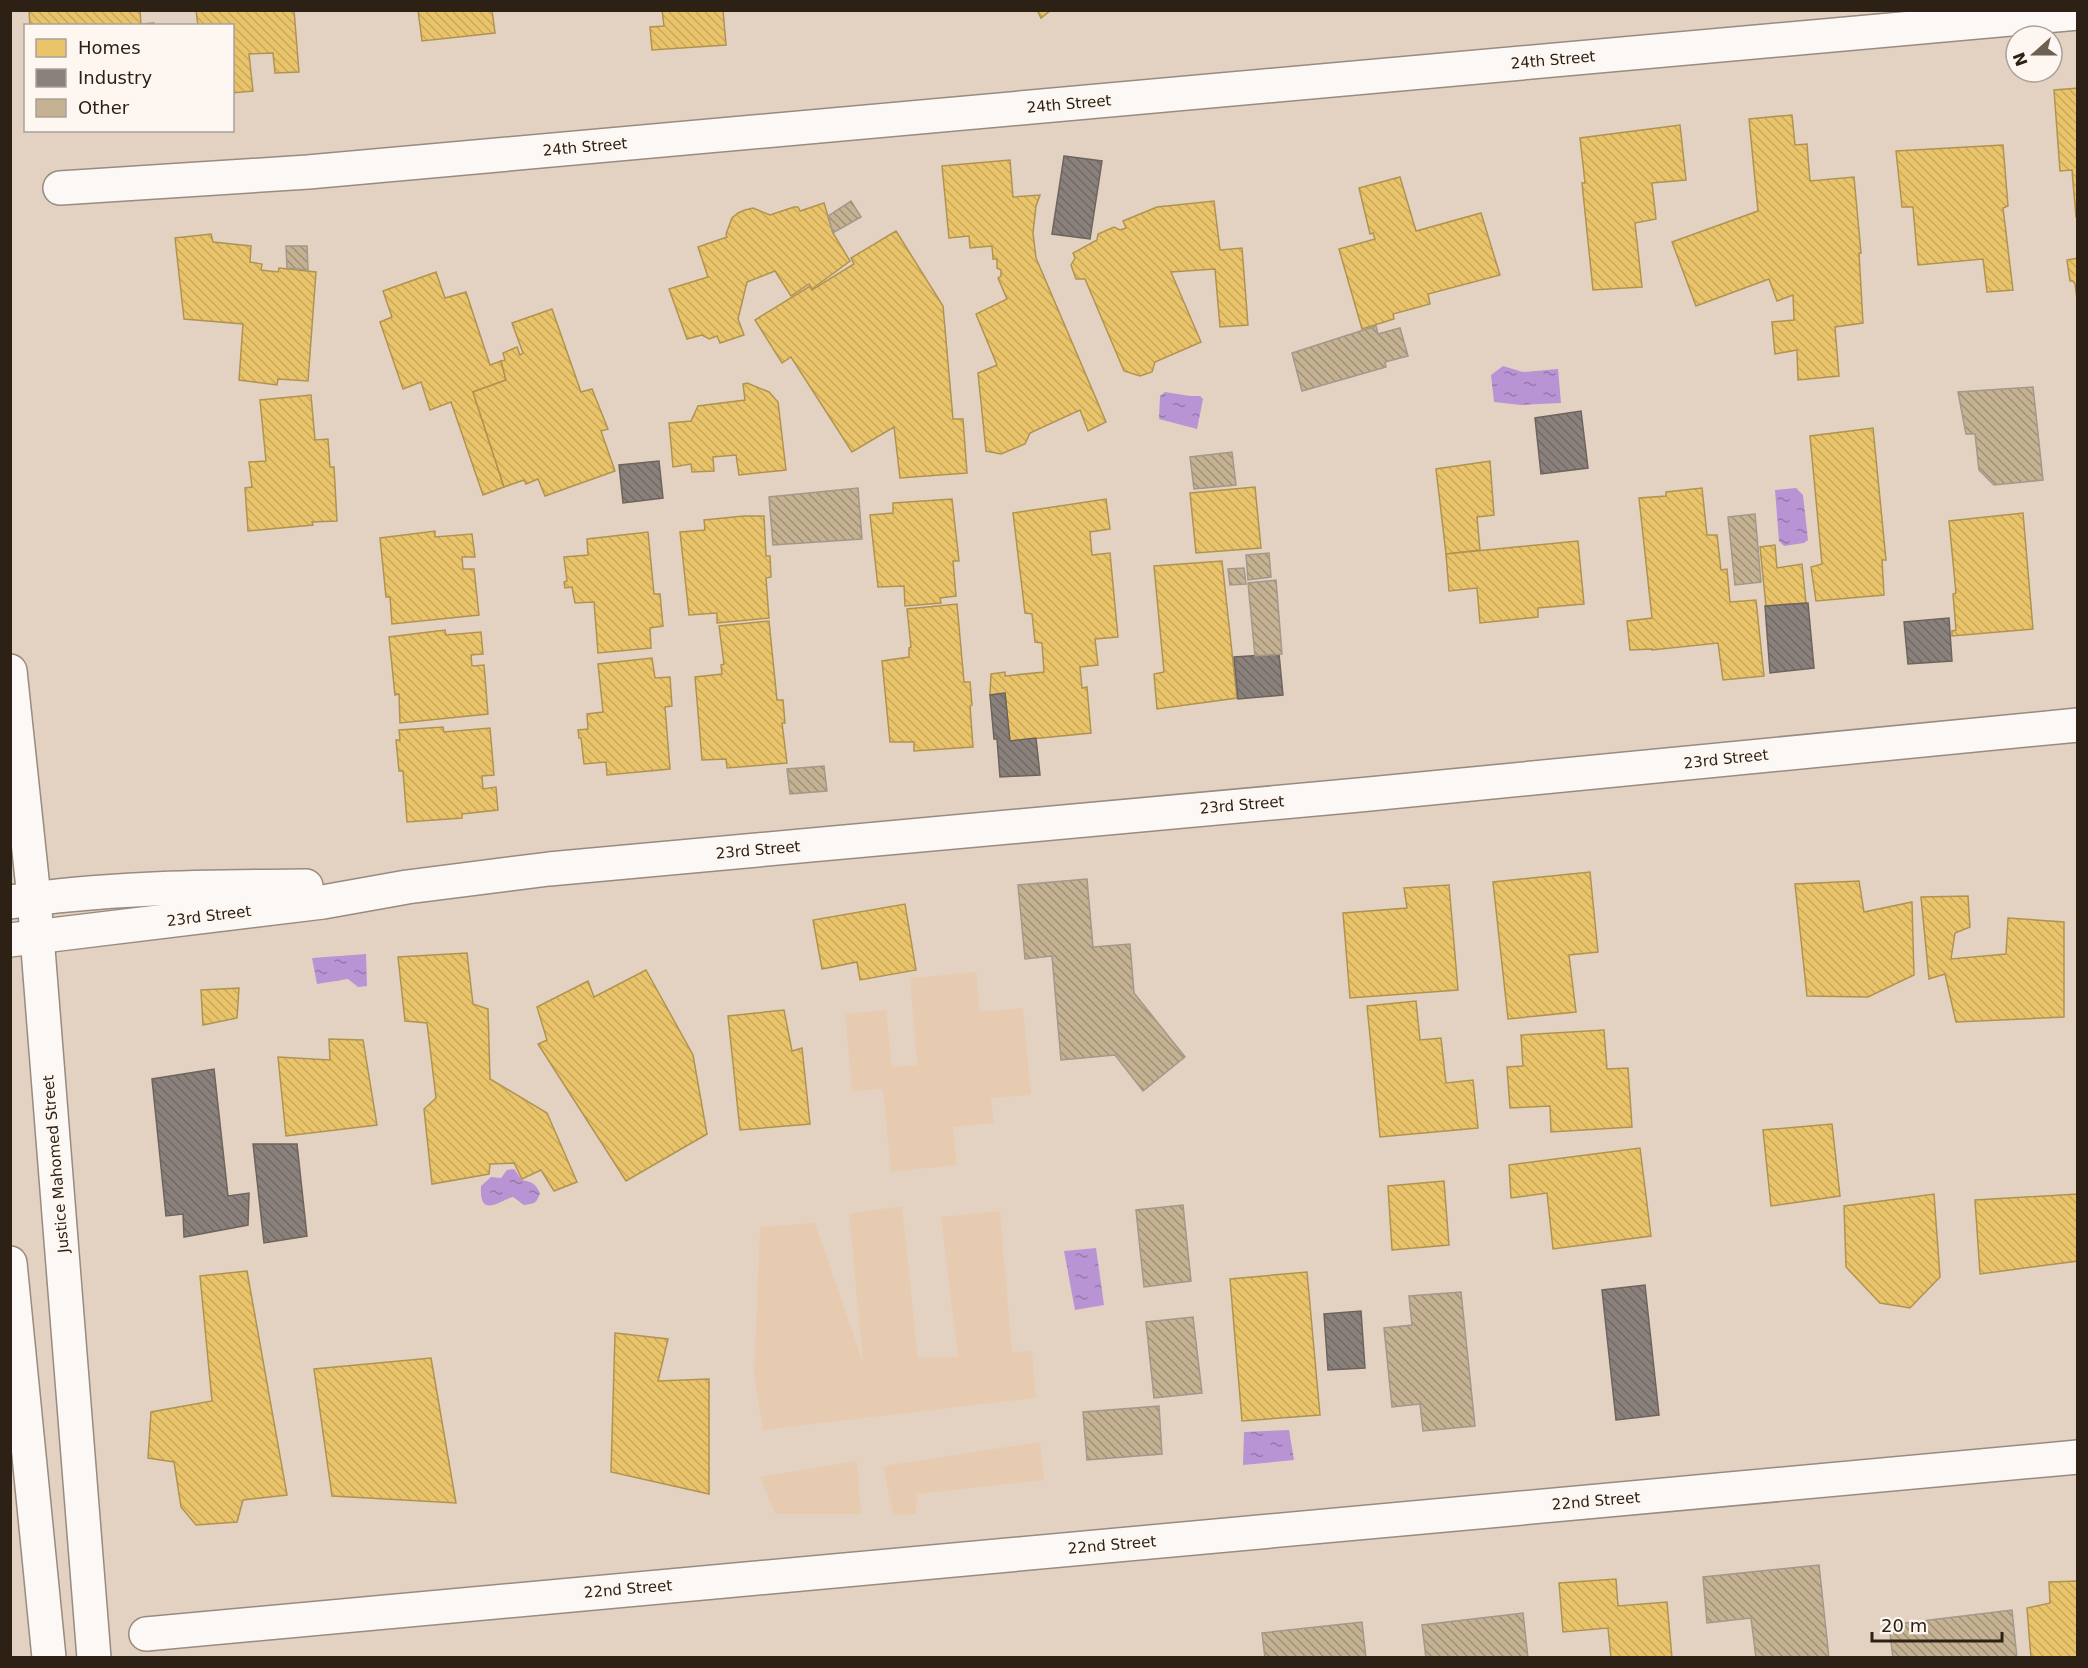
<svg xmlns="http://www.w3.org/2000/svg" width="2088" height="1668" font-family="'DejaVu Sans',sans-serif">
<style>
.built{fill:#e7cbb0}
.water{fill:url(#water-ripples)}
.homes{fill:url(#homes-back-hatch);stroke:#b19351;stroke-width:1.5}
.industry{fill:url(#industry-back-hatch);stroke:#6e645d;stroke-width:1.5}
.building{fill:url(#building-back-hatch);stroke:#a3988a;stroke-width:1.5}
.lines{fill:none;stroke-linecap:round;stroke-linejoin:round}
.minor-casing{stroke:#988b7f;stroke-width:36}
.major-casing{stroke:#988b7f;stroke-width:36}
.minor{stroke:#fbf8f6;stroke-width:33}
.major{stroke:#fbf8f6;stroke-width:33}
.labels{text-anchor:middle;stroke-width:6;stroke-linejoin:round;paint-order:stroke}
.street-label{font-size:15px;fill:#2d2116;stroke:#fef7f1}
</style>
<defs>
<pattern id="water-ripples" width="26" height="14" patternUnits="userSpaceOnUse" patternTransform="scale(1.5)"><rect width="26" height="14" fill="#b894d4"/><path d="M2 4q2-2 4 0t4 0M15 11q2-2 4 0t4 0" fill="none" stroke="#9678ab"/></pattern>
<pattern id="homes-back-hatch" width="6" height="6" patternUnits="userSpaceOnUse" patternTransform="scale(1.5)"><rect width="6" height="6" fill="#e9c46a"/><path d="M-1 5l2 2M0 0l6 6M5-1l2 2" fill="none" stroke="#c8a85b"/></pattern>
<pattern id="industry-back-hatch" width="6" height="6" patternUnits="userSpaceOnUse" patternTransform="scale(1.5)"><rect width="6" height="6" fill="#8a817c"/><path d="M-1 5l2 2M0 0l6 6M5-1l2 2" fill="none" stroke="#716965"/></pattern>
<pattern id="building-back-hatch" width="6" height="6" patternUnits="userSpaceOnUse" patternTransform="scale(1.5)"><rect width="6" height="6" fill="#c4b292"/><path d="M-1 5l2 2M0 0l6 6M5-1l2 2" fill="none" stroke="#a09076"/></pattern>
</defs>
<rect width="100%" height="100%" fill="#e3d2c2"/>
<!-- built -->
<g class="built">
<path d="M976 972 980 1012 1023 1008 1031 1095 991 1098 994 1123 953 1127 957 1165 891 1172 883 1089 852 1091 845 1014 886 1010 892 1067 917 1065 910 978Z"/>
<path d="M902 1206 918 1358 958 1357 941 1217 1000 1211 1012 1352 1032 1351 1036 1398 763 1430 754 1374 760 1227 815 1223 863 1362 849 1214Z"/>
<path d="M1040 1442 1044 1480 917 1494 916 1514 893 1515 883 1466Z"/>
<path d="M857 1461 861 1514H775L760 1477Z"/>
</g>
<!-- water -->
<g class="water">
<path d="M1503 366 1523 372 1558 369 1561 403 1521 405 1494 402 1491 375Z"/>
<path d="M1165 392 1190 396H1200L1203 399 1197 429 1159 419 1160 396Z"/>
<path d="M1796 488 1803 495 1808 540 1804 543 1784 546 1779 541 1775 490Z"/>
<path d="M366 954 367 986 358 987 348 979 317 984 312 958Z"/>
<path d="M514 1169 522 1180C532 1182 535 1183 540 1193 537 1203 534 1204 524 1205L513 1197C499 1201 479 1219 481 1186L491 1177 501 1178 507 1170Z"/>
<path d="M1096 1248 1104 1305 1075 1310 1064 1251Z"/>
<path d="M1289 1430 1294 1460 1243 1465 1244 1432Z"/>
</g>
<!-- homes -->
<g class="homes">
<path d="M29 10H140L141 24 154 23 155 26H30Z"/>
<path d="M196 10H294L299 72 275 73 273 53 249 54 253 91 232 93V26H198Z"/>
<path d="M418 10H492L495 33 422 41Z"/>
<path d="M662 10H723L726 45 652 50 650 27 664 26Z"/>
<path d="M1037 10H1051L1041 18Z"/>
<path d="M2078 88V217H2076L2072 170 2060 171 2054 90Z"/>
<path d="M1792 115 1795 145 1807 144 1810 181 1854 177 1861 253H1859L1863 323 1835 327 1839 376 1798 380 1797 350 1775 354 1772 322 1794 320 1793 295 1777 301 1769 279 1696 306 1672 242 1758 211 1749 119Z"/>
<path d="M1680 125 1686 180 1652 183 1656 219 1635 223 1642 287 1593 290 1582 183H1585L1580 138Z"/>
<path d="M2003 145 2008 206 2003 208 2013 290 1987 292 1983 259 1918 265 1913 207H1902L1896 151Z"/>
<path d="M1010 160 1013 197 1040 195 1036 206 1033 233 1036 258 1106 422 1088 431 1080 410 1030 433 1025 444 1001 454 986 451 978 373 997 365 976 314 1007 299 998 278 1001 276V270L997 268V259H993L992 246 970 248 969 236 949 238 942 166Z"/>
<path d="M1400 177 1416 231 1481 213 1500 275 1428 294 1430 304 1393 314 1394 319 1362 329 1339 249 1375 239 1373 233 1370 234 1359 188Z"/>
<path d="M1214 201 1220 250 1242 248 1248 325 1220 327 1215 269 1171 272 1201 342 1155 362 1152 372 1140 376 1124 371 1085 279H1076L1071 265 1075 258 1073 253 1097 240 1098 234 1114 227 1120 230 1126 228 1123 221 1157 207Z"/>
<path d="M824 203 833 233 850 261 812 289 809 284 791 296 775 271 747 282 738 319 744 335 720 343 717 336 709 339 702 335 687 339 669 289 708 277 698 247 727 237 726 234 732 218 738 213 745 210 753 208 770 215 794 207H798L800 211Z"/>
<path d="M896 231 943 306 953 419H963L967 473 900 478 894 427 852 452 791 357 782 363 755 320 810 286 812 290 854 264 851 258Z"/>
<path d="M211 234 213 242 251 246 250 262 262 264 261 270 278 272 279 268 316 272 308 381 278 379 277 385 239 380 243 324 184 319 175 238Z"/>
<path d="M2078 258V308L2075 284 2073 281H2070L2067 260Z"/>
<path d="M436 272 445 298 466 292 490 365 501 361 506 380 473 392 504 487 483 495 451 402 430 410 421 382 403 389 380 322 392 317 383 291Z"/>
<path d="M552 309 581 392 592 389 608 429 601 431 615 471 545 496 538 479 526 484 524 480 504 487 473 392 506 380 501 361 505 360 503 353 517 347 520 355 523 353 512 323Z"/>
<path d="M747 383 769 392 778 402 786 470 739 475 736 455 713 457 714 471 692 472 691 464 673 467 669 423 691 421 698 406 745 400 743 384Z"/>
<path d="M311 395 315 440 328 439 330 467H334L337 521 312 522 313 525 248 531 245 488 252 487 249 462 266 461 260 400Z"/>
<path d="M1873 428 1886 560H1882L1884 595 1816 601 1811 567 1822 564 1810 436Z"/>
<path d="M1490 461 1494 515 1477 517 1480 550 1446 554 1436 469Z"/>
<path d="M1255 487 1261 548 1196 553 1190 493Z"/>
<path d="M1702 488 1707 535H1717L1721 570 1727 569 1730 602 1756 600 1764 676 1723 680 1718 643 1652 650V649L1630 650 1627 621 1652 618 1639 498 1666 496V492Z"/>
<path d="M952 499 959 561H953L956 596 940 598 941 603 905 606 904 586 878 587 870 515 893 513V503Z"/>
<path d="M1106 499 1110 529 1090 532 1092 555 1110 553 1118 637 1095 639 1098 665 1080 667 1082 688 1087 687 1091 733 1010 741 1005 693 990 695 991 674 1005 672V676L1044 672 1042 643 1035 642 1032 614 1025 613 1013 513Z"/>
<path d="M2023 513 2033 629 1952 636V631L1956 630 1953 594 1956 593 1949 521Z"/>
<path d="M744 516H764L766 556H770L771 577 766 578 769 618 717 623V613L689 615 680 532 705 530 704 520Z"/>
<path d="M435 531V537L472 534 475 557H462L463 569H474L479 615 392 624 390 597H386L380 538Z"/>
<path d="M648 532 654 594H660L663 626 650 628 651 648 598 653 594 602 575 603 572 587 565 588 564 582 567 581 564 557 588 555 587 539Z"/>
<path d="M1578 541 1584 604 1538 608V617L1480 623 1477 588 1449 591 1446 554Z"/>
<path d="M1775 545 1777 568 1802 564 1806 603 1766 606 1760 547Z"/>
<path d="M1222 561 1237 698 1157 709 1154 674 1164 672 1154 566Z"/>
<path d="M957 604 964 682H970L972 705 970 706 973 747 914 751V742H890L882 661 909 657V648L911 647 907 609Z"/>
<path d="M769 621 777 700H783L785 723H782L787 763 727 768 726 759 702 760 695 677 722 674 721 665 724 664 719 626Z"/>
<path d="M445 630 446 635 481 632 483 654 471 655 472 666 484 665 488 714 400 723 399 694 395 695 389 637Z"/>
<path d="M652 658 655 678 670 677 672 706 665 707 670 769 607 775 606 762 584 764 581 738H579L578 730 588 729 587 714 603 712 598 664Z"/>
<path d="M443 727 444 732 490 728 494 775 482 776 483 789 496 787 498 810 462 814V818L407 822 403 771H399L396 740H400L399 730Z"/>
<path d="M1590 872 1598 952 1569 955 1576 1012 1508 1019 1493 882Z"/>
<path d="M1859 881 1864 912 1912 902 1914 975 1868 997 1807 996 1795 884Z"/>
<path d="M1449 885 1458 990 1350 998 1343 913 1407 908 1404 888Z"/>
<path d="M1968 896 1970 927 1955 933 1951 959 2006 954 2008 918 2064 922V1017L1956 1022 1945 974 1929 979 1921 897Z"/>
<path d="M905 904 916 970 860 980 857 962 822 969 813 920Z"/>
<path d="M467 953 473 1004 488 1009 490 1079 547 1113 577 1182 554 1191 541 1170 522 1179 514 1163 490 1164 489 1174 432 1184 424 1109 436 1098 427 1023 405 1021 398 957Z"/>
<path d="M646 970 693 1055 707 1134 626 1181 538 1044 547 1040 537 1007 588 981 594 997Z"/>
<path d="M239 988 237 1018 203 1025 201 990Z"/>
<path d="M1416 1001 1420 1040 1441 1038 1446 1083 1473 1080 1478 1128 1380 1137 1367 1006Z"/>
<path d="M784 1010 792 1051 802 1048 810 1124 740 1130 728 1016Z"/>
<path d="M1604 1030 1607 1069 1628 1068 1632 1127 1551 1132 1550 1106 1510 1108 1507 1067 1523 1066 1521 1035Z"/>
<path d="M329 1039 363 1040 377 1125 286 1136 278 1057 330 1060Z"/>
<path d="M1832 1124 1840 1196 1771 1206 1763 1130Z"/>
<path d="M1640 1148 1651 1236 1553 1249 1547 1193 1511 1198 1509 1165Z"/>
<path d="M1444 1181 1449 1245 1392 1250 1388 1186Z"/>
<path d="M1934 1194 1940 1277 1910 1308 1880 1303 1846 1267 1844 1206Z"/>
<path d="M2078 1194V1261L1980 1274 1975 1200Z"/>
<path d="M247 1271 287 1495 243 1500 237 1522 196 1525 181 1507 174 1462 148 1458 151 1412 212 1401 200 1276Z"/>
<path d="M1307 1272 1320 1415 1242 1421 1230 1279Z"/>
<path d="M615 1333 668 1339 658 1381 709 1379V1494L611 1472Z"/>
<path d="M431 1358 456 1503 332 1496 314 1369Z"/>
<path d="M1616 1579 1618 1606 1667 1602 1672 1658H1611L1608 1628 1563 1632 1559 1583Z"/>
<path d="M2078 1581V1658H2031L2027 1608 2050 1603 2049 1582Z"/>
</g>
<!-- industry -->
<g class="industry">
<path d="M1064 156 1102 161 1090 239 1052 234Z"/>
<path d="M1581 411 1588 468 1541 474 1535 418Z"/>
<path d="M659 461 663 498 623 503 619 465Z"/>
<path d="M1808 603 1814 668 1770 673 1765 606Z"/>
<path d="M1949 618 1952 661 1908 664 1904 622Z"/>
<path d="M1279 654 1283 695 1238 699 1234 657Z"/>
<path d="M1005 693 1010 741 1036 738 1040 775 1000 777 997 739H994L990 695Z"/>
<path d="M214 1069 228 1196 249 1193 248 1225 184 1237 183 1214 166 1216 152 1079Z"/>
<path d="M253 1144H297L307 1236 264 1243Z"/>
<path d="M1645 1285 1659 1415 1616 1420 1602 1290Z"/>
<path d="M1361 1311 1365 1368 1328 1370 1324 1314Z"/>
</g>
<!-- building -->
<g class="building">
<path d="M851 201 861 217 833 233 828 216Z"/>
<path d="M286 246H307L308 270 287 268Z"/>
<path d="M1376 326 1378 334 1400 328 1408 356 1385 362 1386 367 1302 391 1292 353Z"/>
<path d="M2033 387 2043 480 1994 485 1979 470 1975 434H1966L1958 392Z"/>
<path d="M1232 452 1236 485 1194 489 1190 457Z"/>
<path d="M858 488 862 539 773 545 769 497Z"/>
<path d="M1755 514 1761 582 1735 585 1728 517Z"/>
<path d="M1269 553 1271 577 1248 580 1246 555Z"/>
<path d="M1244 568 1246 584 1230 585 1228 569Z"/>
<path d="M1276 580 1282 654 1255 656 1248 583Z"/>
<path d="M824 766 827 791 790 794 787 769Z"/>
<path d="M1087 879 1093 947 1130 944 1134 993 1185 1057 1143 1091 1115 1055 1061 1060 1052 956 1025 959 1018 885Z"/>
<path d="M1183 1205 1191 1281 1144 1287 1136 1210Z"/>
<path d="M1461 1292 1475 1426 1423 1431 1420 1404 1392 1407 1384 1328 1412 1325 1409 1296Z"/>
<path d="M1193 1317 1202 1393 1154 1398 1146 1322Z"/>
<path d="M1159 1406 1162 1454 1087 1460 1083 1412Z"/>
<path d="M1819 1565 1829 1658H1756L1751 1618 1707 1623 1703 1577Z"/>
<path d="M2012 1610 2017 1658H1893L1889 1625Z"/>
<path d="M1523 1613 1528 1658H1426L1422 1625Z"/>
<path d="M1362 1622 1366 1658H1265L1262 1633Z"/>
</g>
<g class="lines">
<defs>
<g id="minor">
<path d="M60 188 308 172 2078 13"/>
<path d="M10 902C108 887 207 887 306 886"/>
<path d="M10 940 323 902 407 887 549 869 1359 795 2078 725"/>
<path d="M146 1634 2078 1457"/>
</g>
<g id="major">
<path d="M10 671 34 898 94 1658"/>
<path d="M10 1263 49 1658"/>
</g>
</defs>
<!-- minor casing -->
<use href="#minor" class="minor-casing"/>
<!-- major casing -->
<use href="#major" class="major-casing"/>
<!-- minor -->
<use href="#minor" class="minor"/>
<!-- major -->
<use href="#major" class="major"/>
</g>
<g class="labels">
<!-- street labels -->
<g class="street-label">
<text transform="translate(1553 60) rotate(-5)" y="5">24th Street</text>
<text transform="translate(1069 104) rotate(-5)" y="5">24th Street</text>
<text transform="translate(585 147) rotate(-5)" y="5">24th Street</text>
<text transform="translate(1726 759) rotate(-6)" y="5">23rd Street</text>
<text transform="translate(1242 805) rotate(-5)" y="5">23rd Street</text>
<text transform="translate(758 850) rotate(-5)" y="5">23rd Street</text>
<text transform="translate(209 916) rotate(-7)" y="5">23rd Street</text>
<text transform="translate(56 1164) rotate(-95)" y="5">Justice Mahomed Street</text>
<text transform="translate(1596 1501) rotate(-5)" y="5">22nd Street</text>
<text transform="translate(1112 1545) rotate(-5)" y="5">22nd Street</text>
<text transform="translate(628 1589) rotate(-5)" y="5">22nd Street</text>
</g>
</g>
<!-- border -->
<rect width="2088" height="1668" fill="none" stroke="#2d2116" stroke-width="24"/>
<!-- legend -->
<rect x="24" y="24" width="210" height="108" fill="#fef7f1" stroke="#aaa199" stroke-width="1.5"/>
<rect x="36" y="39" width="30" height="18" fill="#e9c46a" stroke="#aaa199" stroke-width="1.5"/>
<text x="78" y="54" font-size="18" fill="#2d2116">Homes</text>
<rect x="36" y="69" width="30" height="18" fill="#8a817c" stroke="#aaa199" stroke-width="1.5"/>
<text x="78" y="84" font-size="18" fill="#2d2116">Industry</text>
<rect x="36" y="99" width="30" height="18" fill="#c4b292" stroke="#aaa199" stroke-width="1.5"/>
<text x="78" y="114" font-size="18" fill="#2d2116">Other</text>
<!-- north arrow -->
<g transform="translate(2034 54) rotate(249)"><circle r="28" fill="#fef7f1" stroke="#aaa199" stroke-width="1.5"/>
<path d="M0-4.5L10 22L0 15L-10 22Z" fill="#6d5f52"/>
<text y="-9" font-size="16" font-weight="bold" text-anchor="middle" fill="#2d2116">N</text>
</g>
<!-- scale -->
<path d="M1872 1632v9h130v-9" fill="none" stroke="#2d2116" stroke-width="3"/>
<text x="1881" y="1632" font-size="18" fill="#2d2116" stroke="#fef7f1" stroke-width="4.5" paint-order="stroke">20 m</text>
</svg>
